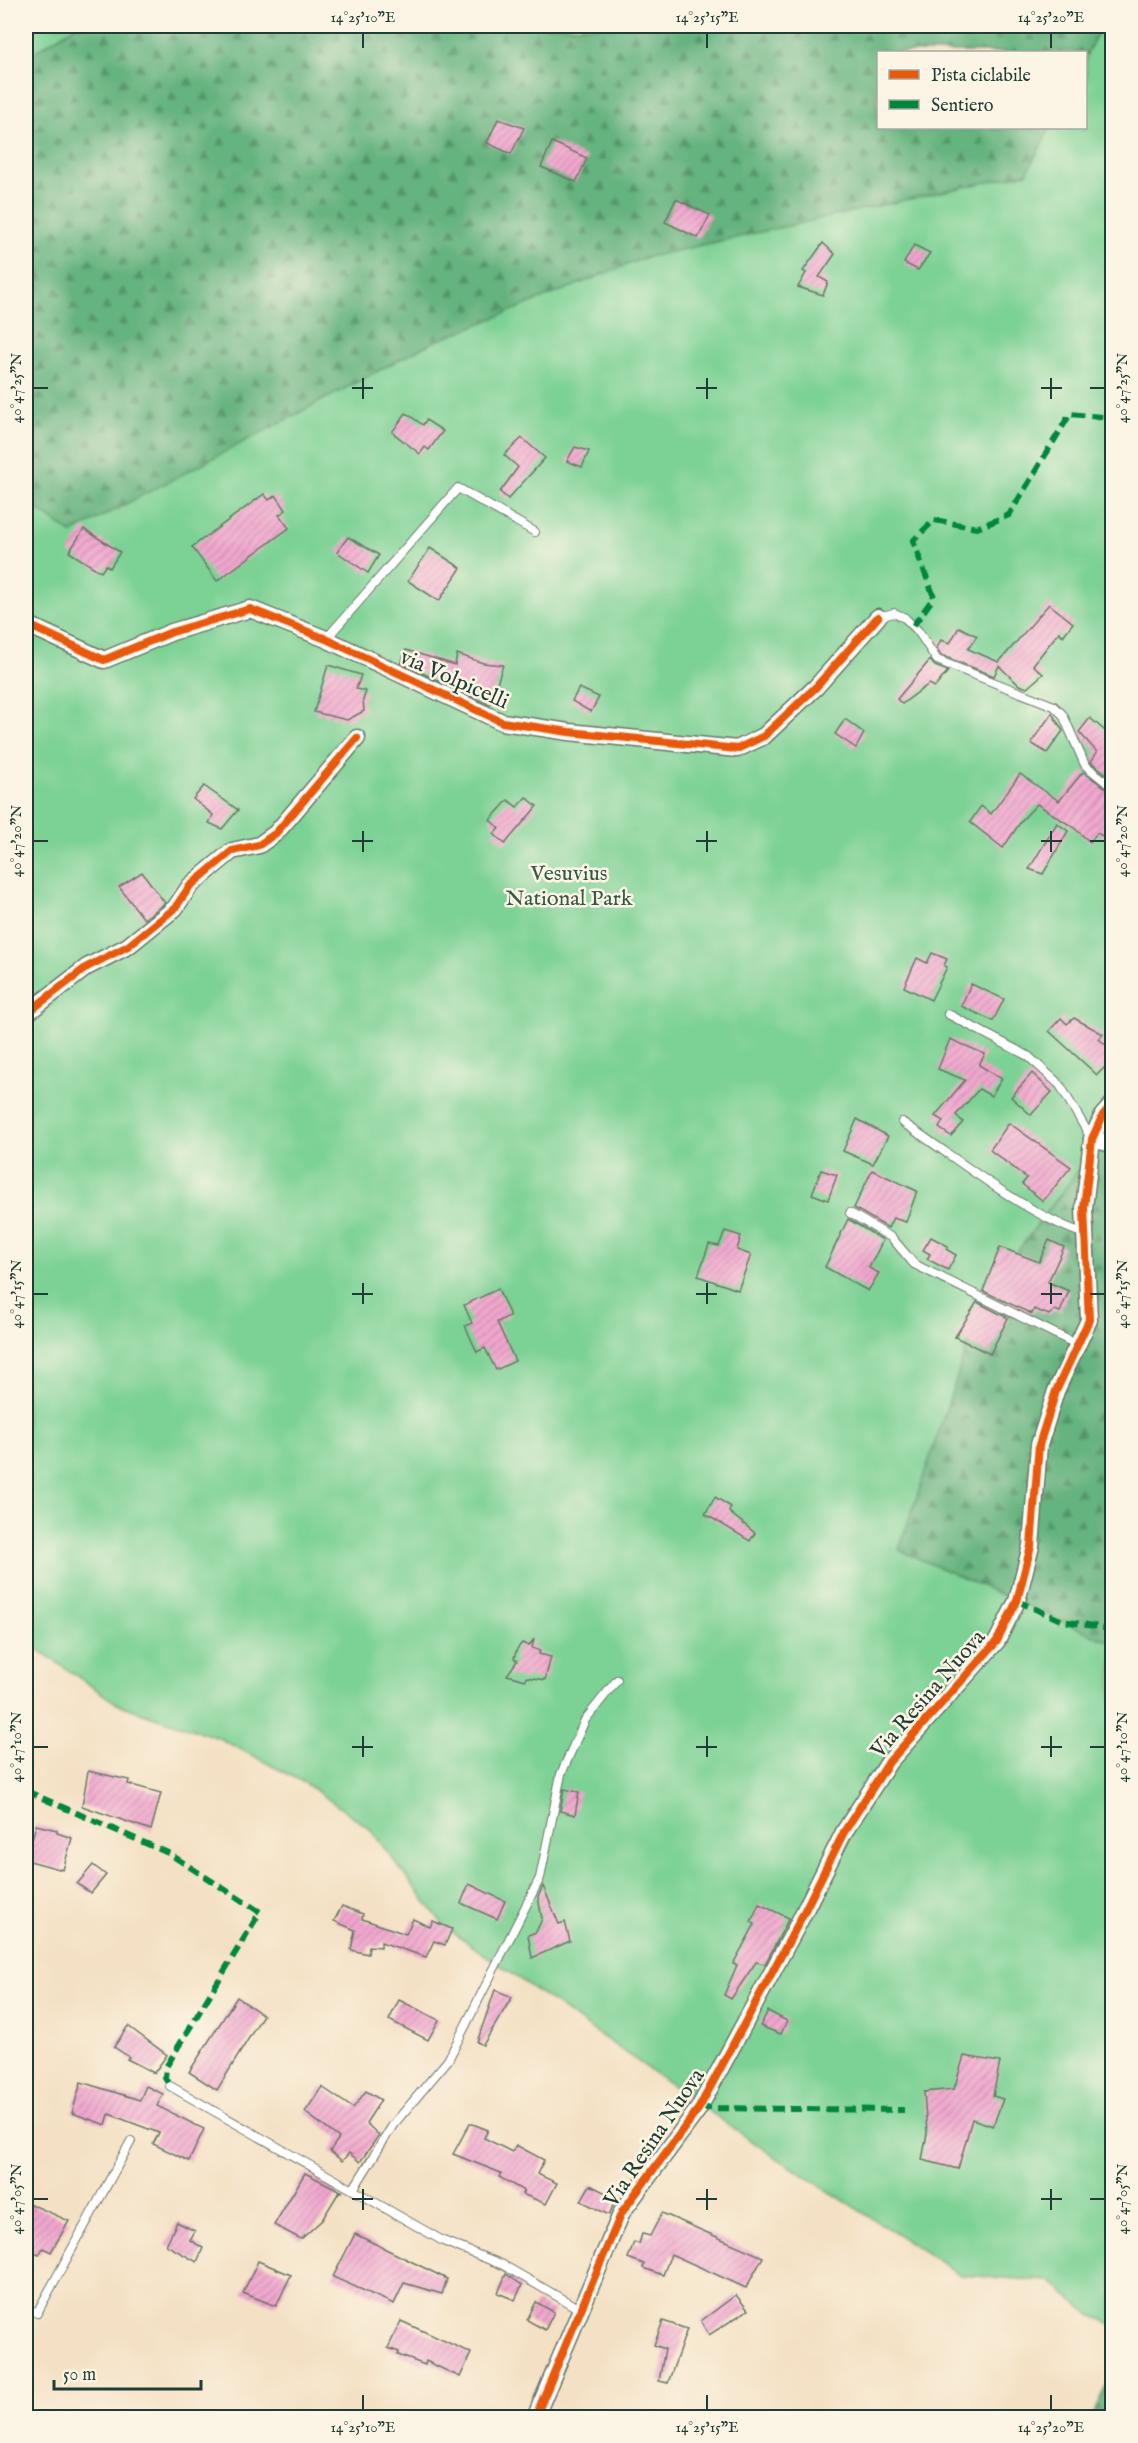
<svg xmlns="http://www.w3.org/2000/svg" width="1138" height="2443" font-family="'IM FELL English',serif">
<style>
.green{fill:#7cd194;stroke:#4e8764;stroke-width:1.5;fill-rule:evenodd}
.forest{fill:url(#forest-firs);stroke:#427859;stroke-width:1.5}
.building{fill:url(#building-hatch)}
.lines{fill:none;stroke-linecap:round;stroke-linejoin:round}
.lane-casing{stroke:#6a7667;stroke-width:10}
.street-casing{stroke:#6a7667;stroke-width:19}
.lane{stroke:#fff;stroke-width:8}
.street{stroke:#fff;stroke-width:16}
.quiet{stroke:#00873e;stroke-width:6;stroke-dasharray:12 6;stroke-linecap:butt}
.cycleway-casing{stroke:#fcf5e5;stroke-width:11}
.cycleway{stroke:#e8590c;stroke-width:8}
.ticks{fill:none;stroke:#1f3d34;stroke-width:2}
.labels{text-anchor:middle;stroke-width:5;stroke-linejoin:round;paint-order:stroke}
.street-label{font-size:22px;fill:#1f3d34;stroke:#fcf5e5}
.park-label{font-size:22px;fill:#325b47;stroke:#fcf5e5}
.neatline{fill:none;stroke:#1f3d34;stroke-width:2}
.ticks-label{font-size:15px;text-anchor:middle;fill:#1f3d34}
</style>
<defs>
<pattern id="forest-firs" width="22" height="20" patternUnits="userSpaceOnUse" patternTransform="scale(1.5)"><rect width="22" height="20" fill="#65b37e"/><path d="M5 1l3.5 6h-7zM16 11l3.5 6h-7z" fill="#539368"/></pattern>
<pattern id="building-hatch" width="6" height="6" patternUnits="userSpaceOnUse" patternTransform="scale(1.5)"><rect width="6" height="6" fill="#f2a7cf"/><path d="M-1 1l2-2M0 6l6-6M5 7l2-2" fill="none" stroke="#c389a9"/></pattern>
</defs>
<rect width="100%" height="100%" fill="#fcf5e5"/>
<filter id="ink" filterUnits="userSpaceOnUse"><feTurbulence type="fractalNoise" baseFrequency=".0167" numOctaves="2"/><feDisplacementMap in="SourceGraphic" scale="12" xChannelSelector="R" yChannelSelector="G"/><feConvolveMatrix kernelMatrix="1 2 1 2 8 2 1 2 1" color-interpolation-filters="sRGB"/></filter>
<filter id="wash" filterUnits="userSpaceOnUse"><feTurbulence type="fractalNoise" baseFrequency=".008" numOctaves="4" result="noise"/><feDisplacementMap in="SourceGraphic" scale="24" xChannelSelector="R" yChannelSelector="G"/><feGaussianBlur stdDeviation="1.35" result="paint"/><feColorMatrix in="noise" values="0 0 0 0 0 0 0 0 0 0 0 0 0 0 0 0 0 1.4 0 .05"/><feComposite in="paint" operator="in"/></filter>
<g filter="url(#wash)">
<rect width="100%" height="100%" fill="#f4e1c5"/>
<!-- green -->
<path class="green" d="M26 26H1112V2324L1091 2315 1050 2281 961 2275 769 2153 445 1927 369 1828 305 1783 219 1738 119 1705 26 1641ZM878 52H1086V128H878Z"/>
<!-- forest -->
<g class="forest">
<path d="M76 26H1101L1086 56V52H878V128H1050L1027 173 644 258 431 343 71 533 26 501V57Z"/>
<path d="M1112 1125V1643L899 1550 984 1296Z"/>
<path d="M1112 2374V2417H1091Z"/>
</g>
<g id="blocks">
<!-- building -->
<g class="building">
<path d="M498 119 524 128 511 154 487 143Z"/>
<path d="M552 142 587 158 576 182 541 167Z"/>
<path d="M676 199 710 215 698 238 665 222Z"/>
<path d="M823 243 835 254 819 277 828 282 823 295 798 287 806 273 803 271Z"/>
<path d="M914 245 930 253 918 270 904 263Z"/>
<path d="M406 413 423 425 426 420 443 431 429 450 425 447 420 454 392 432Z"/>
<path d="M522 438 545 458 508 499 500 492 518 467 504 455Z"/>
<path d="M575 447 589 451 582 467 567 461Z"/>
<path d="M264 494 269 500 276 495 286 510 279 515 289 528 217 581 192 547Z"/>
<path d="M84 529 120 552 110 568 106 565 101 572 69 552Z"/>
<path d="M348 537 379 555 368 573 337 552Z"/>
<path d="M430 548 461 568 439 601 408 581Z"/>
<path d="M1049 604 1073 623 1063 636 1059 632 1033 665 1043 674 1027 688 1019 685 999 666 994 676 941 655 937 648 941 640 950 643 959 627 977 636 968 649 999 662Z"/>
<path d="M406 650 455 665 457 654 483 663 503 665 490 705 401 663Z"/>
<path d="M930 660 935 666 948 671 935 687 929 684 902 704 897 699Z"/>
<path d="M328 665 361 675 356 689 366 691 363 700 364 711 347 720 314 712Z"/>
<path d="M579 688 599 697 591 712 572 701Z"/>
<path d="M1052 713 1063 731 1047 753 1031 743Z"/>
<path d="M1090 718 1111 736 1113 733V779L1091 762 1097 752 1079 732Z"/>
<path d="M845 719 864 733 856 748 835 734Z"/>
<path d="M1083 772 1113 793V842L1097 833 1090 842 1073 827 1037 804 1022 820 1003 848 970 822 981 806 991 814 1020 774 1059 801Z"/>
<path d="M204 786 238 810 222 829 209 823 213 815 193 799Z"/>
<path d="M526 797 537 806 505 844 494 834 499 828 490 820 508 800 517 807Z"/>
<path d="M1057 823 1068 831 1043 874 1029 869Z"/>
<path d="M142 872 165 903 144 919 119 887Z"/>
<path d="M932 953 947 959 944 966 947 967 931 1000 904 987 917 958 927 963Z"/>
<path d="M971 984 1004 999 993 1021 961 1006Z"/>
<path d="M1061 1018 1067 1024 1074 1018 1103 1034 1099 1039 1113 1051V1059L1097 1075 1049 1031Z"/>
<path d="M950 1039 985 1054 979 1065 1002 1079 991 1096 979 1089 956 1115 963 1122 951 1136 939 1128 943 1121 935 1116 965 1080 938 1069Z"/>
<path d="M1032 1073 1052 1092 1031 1115 1011 1097Z"/>
<path d="M857 1119 888 1136 873 1164 843 1151Z"/>
<path d="M1009 1123 1071 1167 1043 1201 1022 1184 1027 1178 990 1150Z"/>
<path d="M821 1170 837 1175 828 1200 812 1194Z"/>
<path d="M872 1170 917 1191 906 1222 893 1218 888 1228 854 1208Z"/>
<path d="M848 1219 883 1240 869 1268 879 1273 868 1291 825 1267Z"/>
<path d="M725 1231 741 1236 737 1250 751 1255 738 1290 698 1276 709 1244 719 1246Z"/>
<path d="M931 1237 948 1246 946 1249 956 1255 948 1270 927 1259 930 1254 923 1250Z"/>
<path d="M1049 1240 1064 1247 1048 1282 1069 1291 1060 1312 1055 1310 1049 1315 1034 1309 1032 1314 983 1291 1000 1247 1039 1262Z"/>
<path d="M498 1289 510 1316 497 1322 515 1361 496 1370 485 1348 477 1352 465 1326 472 1323 464 1305Z"/>
<path d="M977 1302 1008 1318 990 1354 955 1337Z"/>
<path d="M715 1497 731 1507 729 1512 755 1533 750 1541 705 1514Z"/>
<path d="M534 1639 532 1648 540 1651 539 1654 551 1657 545 1680 527 1677 526 1680 507 1675 517 1661 514 1658 517 1649 522 1643 529 1646Z"/>
<path d="M88 1771 129 1780 128 1784 161 1793 151 1830 82 1806Z"/>
<path d="M564 1789 579 1792 575 1815 560 1811Z"/>
<path d="M36 1825 57 1830V1833L72 1838 63 1870 26 1860Z"/>
<path d="M93 1865 106 1875 91 1893 77 1884Z"/>
<path d="M469 1884 505 1901 497 1919 461 1903Z"/>
<path d="M543 1886 559 1924 565 1922 570 1941 532 1958 528 1935 536 1932 542 1919 538 1897Z"/>
<path d="M759 1904 789 1918 765 1964 756 1962 731 1999 724 1995 737 1965 733 1964 755 1924 751 1922Z"/>
<path d="M342 1906 363 1914 362 1919 406 1934 413 1919 430 1927 433 1921 452 1929 445 1945 434 1941 426 1957 381 1942V1947L369 1946 368 1954 351 1950 355 1930 334 1921Z"/>
<path d="M495 1990 512 1997 483 2045 477 2042Z"/>
<path d="M237 1997 263 2015 217 2090 189 2072Z"/>
<path d="M399 2000 439 2020 428 2040 389 2020Z"/>
<path d="M768 2011 787 2021 781 2034 760 2026Z"/>
<path d="M128 2026 167 2055 154 2073 127 2059 129 2057 114 2047Z"/>
<path d="M964 2056 1000 2062 993 2096 1003 2099 993 2126 972 2119 958 2169 922 2160 927 2133 924 2092 954 2089Z"/>
<path d="M81 2082 140 2100 146 2086 163 2094 157 2106 204 2129 189 2161 153 2144 159 2133 109 2114 106 2125 72 2113Z"/>
<path d="M322 2087 353 2108 366 2091 381 2100 366 2123 379 2135 360 2162 349 2153 342 2161 330 2151 339 2138 305 2112Z"/>
<path d="M470 2123 488 2130 484 2138 512 2152 516 2145 544 2160 537 2174 557 2183 546 2204 522 2194 524 2191 499 2177 501 2173 453 2154Z"/>
<path d="M305 2173 343 2192H339L322 2220 301 2239 274 2225Z"/>
<path d="M590 2185 616 2198 609 2215 581 2201Z"/>
<path d="M26 2202 69 2221 51 2252 43 2248 39 2255 26 2250Z"/>
<path d="M662 2213 763 2257 746 2288 671 2254 663 2275 643 2268 644 2264 628 2258 634 2242 639 2244 642 2234 650 2236Z"/>
<path d="M177 2222 195 2231 190 2240 203 2248 197 2262 166 2245Z"/>
<path d="M355 2234 447 2279 442 2294 404 2283 394 2304 333 2277Z"/>
<path d="M258 2261 291 2275 276 2306 243 2293Z"/>
<path d="M506 2274 522 2285 515 2300 498 2293Z"/>
<path d="M736 2295 748 2310 709 2335 701 2321Z"/>
<path d="M536 2302 554 2312 545 2330 527 2320Z"/>
<path d="M401 2321 471 2353 460 2377 426 2361 425 2365 398 2355 399 2352 388 2348Z"/>
<path d="M663 2321 687 2329 668 2383 659 2381 665 2349 654 2345Z"/>
</g>
</g>
</g>
<g filter="url(#ink)">
<use href="#blocks" fill-opacity="0" stroke="#6a7667" stroke-width="1.5"/>
<g class="lines">
<defs>
<g id="lane">
<path d="M878 617 894 613 905 618 918 631 937 660 1054 706 1063 715 1085 765 1112 787"/>
<path d="M326 639 458 488 535 532"/>
<path d="M948 1014 1028 1056 1060 1085 1091 1138"/>
<path d="M902 1122C955 1157 1026 1215 1085 1234"/>
<path d="M850 1213 892 1238 914 1264 1078 1345"/>
<path d="M170 2086 443 2241 503 2265 581 2310"/>
<path d="M354 2188 393 2125 448 2060 540 1878 561 1774 585 1720 617 1680"/>
<path d="M26 2308 37 2313 131 2141"/>
</g>
<g id="street">
<path d="M26 624 104 660 172 632 250 609 326 639 502 722 569 732 737 749 764 736 816 687 878 617"/>
<path d="M26 1014 87 967 128 946 175 908 190 886 232 851 259 845 276 833 357 738"/>
<path d="M1092 1139 1112 1144"/>
<path d="M535 2418 622 2212 699 2108 797 1926 844 1832 889 1762 997 1641 1017 1601 1031 1546 1039 1445 1056 1391 1089 1320 1084 1208 1092 1139 1103 1115 1112 1105"/>
</g>
</defs>
<!-- lane casing -->
<use href="#lane" class="lane-casing"/>
<!-- street casing -->
<use href="#street" class="street-casing"/>
<!-- lane -->
<use href="#lane" class="lane"/>
<!-- street -->
<use href="#street" class="street"/>
<!-- quiet -->
<g class="quiet">
<path d="M913 626 934 597 913 541 934 520 977 528 1009 515 1070 414 1112 418"/>
<path d="M1017 1601 1063 1621 1112 1629"/>
<path d="M26 1791 168 1853 260 1912 166 2067 165 2078 170 2086"/>
<path d="M699 2108 904 2110"/>
</g>
<defs>
<g id="cycleway">
<path d="M26 624 104 660 172 632 250 609 326 639 502 722 569 732 737 749 764 736 816 687 878 617"/>
<path d="M26 1014 87 967 128 946 175 908 190 886 232 851 259 845 276 833 357 738"/>
<path d="M535 2418 622 2212 699 2108 797 1926 844 1832 889 1762 997 1641 1017 1601 1031 1546 1039 1445 1056 1391 1089 1320 1084 1208 1092 1139 1103 1115 1112 1105"/>
</g>
</defs>
<!-- cycleway casing -->
<use href="#cycleway" class="cycleway-casing"/>
<!-- cycleway -->
<use href="#cycleway" class="cycleway"/>
</g>
</g>
<!-- ticks -->
<path class="ticks" d="M363 33V48M707 33V48M1051 33V48M363 378V399M707 378V399M1051 378V399M33 388H48M352 388H373M696 388H717M1041 388H1062M1090 388H1105M363 831V852M707 831V852M1051 831V852M33 841H48M352 841H373M696 841H717M1041 841H1062M1090 841H1105M363 1283V1304M707 1283V1304M1051 1283V1304M33 1294H48M352 1294H373M696 1294H717M1041 1294H1062M1090 1294H1105M363 1736V1757M707 1736V1757M1051 1736V1757M33 1747H48M352 1747H373M696 1747H717M1041 1747H1062M1090 1747H1105M363 2189V2210M707 2189V2210M1051 2189V2210M33 2199H48M352 2199H373M696 2199H717M1041 2199H1062M1090 2199H1105M363 2395V2410M707 2395V2410M1051 2395V2410"/>
<g class="labels">
<!-- street labels -->
<g class="street-label">
<text transform="translate(455 678) rotate(24)" y="8">via Volpicelli</text>
<text transform="translate(927 1693) rotate(-49)" y="8">Via Resina Nuova</text>
<text transform="translate(653 2137) rotate(-56)" y="8">Via Resina Nuova</text>
</g>
<!-- park labels -->
<g class="park-label">
<text x="569" y="880">Vesuvius<tspan x="569" dy="25">National Park</tspan></text>
</g>
</g>
<!-- margin -->
<rect width="1138" height="2443" fill="none" stroke="#fcf5e5" stroke-width="66"/>
<!-- legend -->
<rect x="877" y="51" width="210" height="78" fill="#fcf5e5" stroke="#a4ab9e" stroke-width="1.5"/>
<rect x="889" y="70" width="30" height="9" fill="#e8590c" stroke="#a4ab9e" stroke-width="1.5"/>
<text x="931" y="81" font-size="18" fill="#1f3d34">Pista ciclabile</text>
<rect x="889" y="100" width="30" height="9" fill="#00873e" stroke="#a4ab9e" stroke-width="1.5"/>
<text x="931" y="111" font-size="18" fill="#1f3d34">Sentiero</text>
<!-- scale -->
<path d="M54 2380v9h147v-9" fill="none" stroke="#1f3d34" stroke-width="3"/>
<text x="63" y="2380" font-size="18" fill="#1f3d34" stroke="#fcf5e5" stroke-width="4.5" paint-order="stroke">50 m</text>
<rect x="33" y="33" width="1072" height="2377" class="neatline"/>
<g class="ticks-label">
<text x="363" y="22">14°25'10"E</text>
<text x="707" y="22">14°25'15"E</text>
<text x="1051" y="22">14°25'20"E</text>
<text transform="translate(16 388) rotate(-90)" y="5">40°47'25"N</text>
<text transform="translate(1122 388) rotate(-90)" y="5">40°47'25"N</text>
<text transform="translate(16 841) rotate(-90)" y="5">40°47'20"N</text>
<text transform="translate(1122 841) rotate(-90)" y="5">40°47'20"N</text>
<text transform="translate(16 1294) rotate(-90)" y="5">40°47'15"N</text>
<text transform="translate(1122 1294) rotate(-90)" y="5">40°47'15"N</text>
<text transform="translate(16 1747) rotate(-90)" y="5">40°47'10"N</text>
<text transform="translate(1122 1747) rotate(-90)" y="5">40°47'10"N</text>
<text transform="translate(16 2199) rotate(-90)" y="5">40°47'05"N</text>
<text transform="translate(1122 2199) rotate(-90)" y="5">40°47'05"N</text>
<text x="363" y="2432">14°25'10"E</text>
<text x="707" y="2432">14°25'15"E</text>
<text x="1051" y="2432">14°25'20"E</text>
</g>
</svg>
